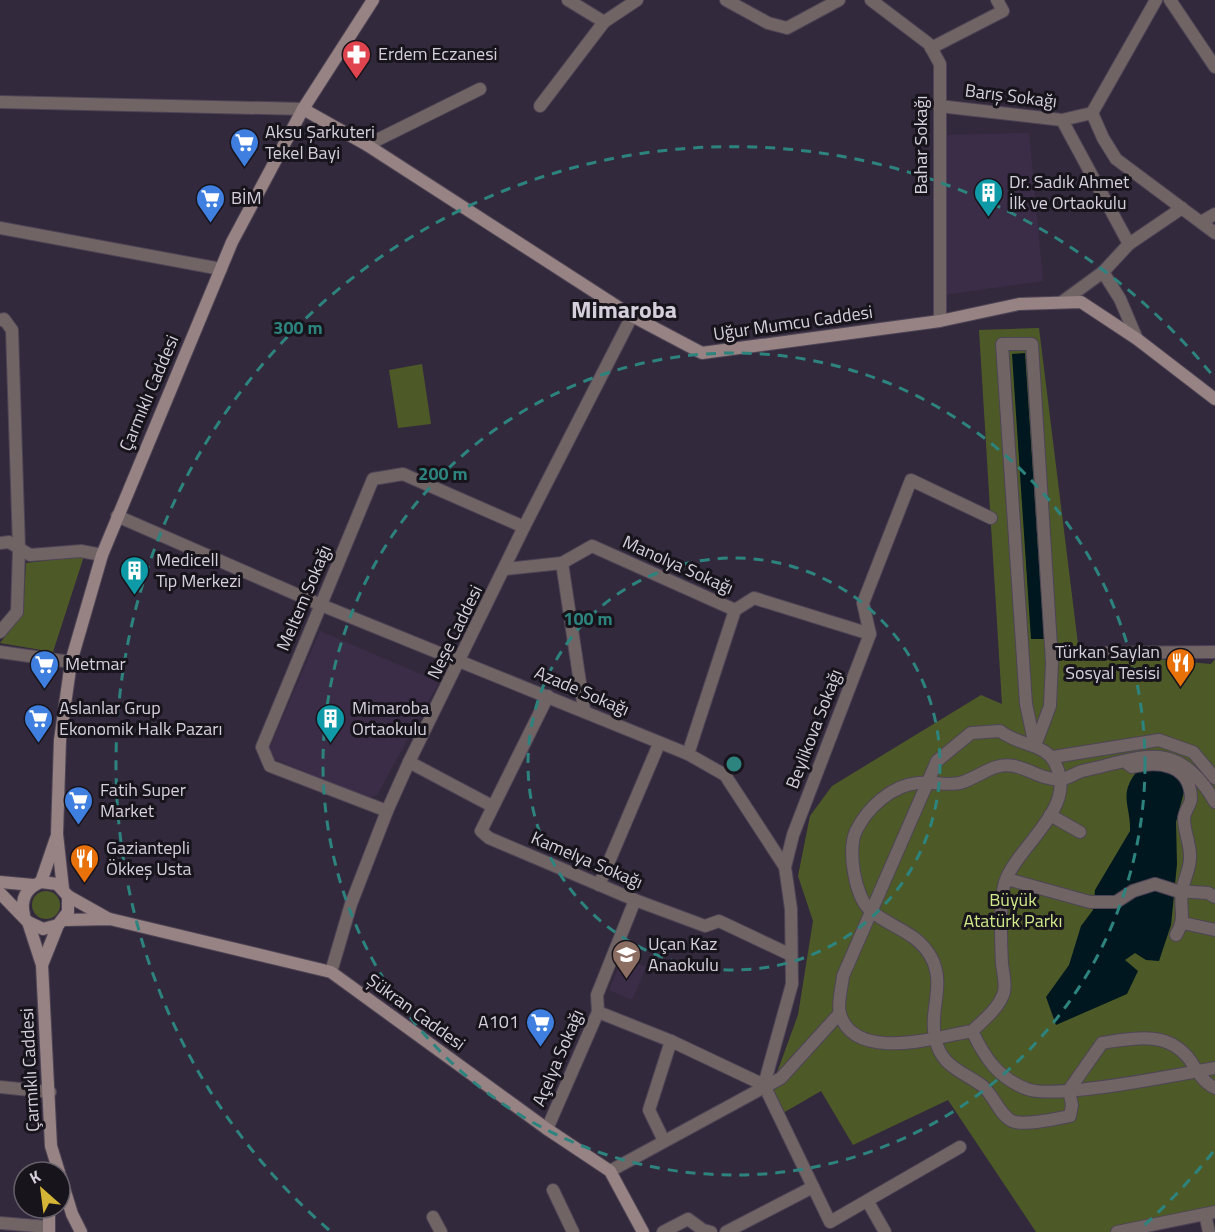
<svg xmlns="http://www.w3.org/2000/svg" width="1215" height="1232" font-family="'Titillium Web',sans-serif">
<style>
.built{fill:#3b2d47}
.green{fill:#4d5a27}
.water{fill:#00171f}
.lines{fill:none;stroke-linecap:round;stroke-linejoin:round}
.street-casing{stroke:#4d4455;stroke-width:14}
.secondary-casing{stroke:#4d4455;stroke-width:14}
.street{stroke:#716465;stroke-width:12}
.secondary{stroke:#978383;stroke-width:12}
.ring{fill:none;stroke:#2d837e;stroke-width:3;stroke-dasharray:10 8}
.labels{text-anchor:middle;stroke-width:6;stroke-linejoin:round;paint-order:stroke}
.poi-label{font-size:18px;fill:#d5cfdb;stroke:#18141c;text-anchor:start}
.street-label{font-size:18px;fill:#d5cfdb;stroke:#18141c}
.park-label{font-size:18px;fill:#cfe888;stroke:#18141c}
.district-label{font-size:24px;font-weight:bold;fill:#d5cfdb;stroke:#18141c}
.centre{fill:#2d837e;stroke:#18141c;stroke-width:3}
.ring-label{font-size:18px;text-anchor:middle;font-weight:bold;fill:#2d837e;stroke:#18141c;stroke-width:6;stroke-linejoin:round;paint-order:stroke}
</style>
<rect width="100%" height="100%" fill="#33293c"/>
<!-- built -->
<g class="built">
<path d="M1029 133 1043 281 943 295 942 135Z"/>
<path d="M320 631 439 682 377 795 368 798 274 759 270 747Z"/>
<path d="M623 957 646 967 632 1000 609 990Z"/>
</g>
<!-- green -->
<g class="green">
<path d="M1039 328 1079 652 1211 664 1215 659V1211L1139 1232H1036L948 1100 853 1145 821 1091 783 1113 771 1089 798 1015 813 921 798 876 810 816 832 786 981 695 1002 704 979 330Z"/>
<path d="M422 364 431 424 398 428 389 370Z"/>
<path d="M84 556 53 652 0 643 23 614 26 563Z"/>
<circle cx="46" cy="905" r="14"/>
</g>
<!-- water -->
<g class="water">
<path d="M1025 353 1044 639H1031L1012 354Z"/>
<path d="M1168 767 1182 782 1184 792 1176 822 1177 864 1171 925 1159 961 1146 960 1135 953 1125 960 1138 971 1127 994 1056 1025 1046 997 1069 965 1081 926 1093 910 1095 890 1130 831C1131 805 1117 794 1139 769Z"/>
</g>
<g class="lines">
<defs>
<g id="street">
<path d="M568 0 604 22 637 0"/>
<path d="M726 0 768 23 787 28 839 0"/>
<path d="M871 0 929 44 940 64V321"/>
<path d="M1170 0 1215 67"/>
<path d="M931 48 1003 11 997 0"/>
<path d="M0 102 303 109"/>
<path d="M540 106 604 22"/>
<path d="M939 106 1062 120 1092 113 1156 0"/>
<path d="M1092 113 1103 138 1116 159 1215 233"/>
<path d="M1062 120 1129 244 1103 272 1120 299 1137 339"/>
<path d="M367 145 480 89"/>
<path d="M1201 222 1215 214"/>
<path d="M0 228 221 269"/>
<path d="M1129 244 1182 208"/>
<path d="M1062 302 1103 272"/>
<path d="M0 320 4 319 12 330 19 548 17 612 0 632"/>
<path d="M1002 344H1032L1052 662 1050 706 1035 746 1026 704Z"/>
<path d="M117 516 321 605 688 754 725 775 785 867 791 909 792 984 764 1085"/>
<path d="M0 543 9 542 30 555 81 551 102 555"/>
<path d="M562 563 584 709"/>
<path d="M506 569 562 563 592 546 735 610 754 598 870 634"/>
<path d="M0 652 71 662"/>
<path d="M1079 653 1215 652"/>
<path d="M548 696 481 831 489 838 635 900 705 926 719 921 791 955"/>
<path d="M688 754 735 610"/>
<path d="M1053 757 1159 740 1193 752 1215 778"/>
<path d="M409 762 492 806"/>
<path d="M1128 764 1132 767C1157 761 1190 763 1191 798 1191 805 1184 811 1184 819 1184 831 1190 843 1190 855 1191 868 1184 878 1182 891 1179 910 1187 917 1176 935"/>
<path d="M1215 802C1177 736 1142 758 1082 771 1075 773 1068 779 1061 779 1044 781 1030 769 1014 766 994 762 981 776 963 782 949 787 933 781 918 783 892 785 867 808 856 831 847 850 855 898 871 911 892 928 917 932 931 957 946 984 929 1010 935 1037 940 1065 959 1070 980 1084 993 1092 998 1114 1012 1121 1024 1126 1056 1119 1070 1116L1072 1105 1069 1090 1102 1043C1134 1038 1168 1030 1190 1060 1197 1071 1203 1082 1215 1088"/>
<path d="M387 811 270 766 262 747 373 479 403 474 524 527"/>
<path d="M1050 815 1080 832"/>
<path d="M785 867 793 835 870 634 863 603 911 480 991 518"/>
<path d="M1007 879 1090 902H1116L1133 891 1155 884 1177 891 1208 893 1215 897"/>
<path d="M599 885 659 744"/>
<path d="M1183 923 1215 930"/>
<path d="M331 972 351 904 387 811 409 762 524 527 632 316"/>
<path d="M598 1012 671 1041 764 1085"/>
<path d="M972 1031C937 1037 855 1063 840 1014 837 1004 842 987 843 976L937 761 971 733 1000 731C1025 750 1053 740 1060 778 1067 814 1016 850 1005 882 999 902 1001 943 1002 964 1003 972 1006 984 1004 992 1000 1007 983 1021 972 1031 985 1058 998 1078 1027 1089 1054 1100 1181 1074 1215 1068"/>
<path d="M764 1085 830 1222 960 1147"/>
<path d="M0 1087 50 1092"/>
<path d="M547 1129 598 1012 597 995 635 900"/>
<path d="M664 1141 649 1110 671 1041"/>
<path d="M610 1171 781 1078 840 1013"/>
<path d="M553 1190 573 1232"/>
<path d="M868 1202 885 1232"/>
<path d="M1205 1214 1209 1232"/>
<path d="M433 1217 441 1232"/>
<path d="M0 1223 49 1227"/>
<path d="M663 1232 688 1219 703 1230 711 1232"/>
<path d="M726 1232 813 1187"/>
<path d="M1117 1232 1215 1212"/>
</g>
<g id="secondary">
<path d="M303 109 367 145 632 316 702 353 940 321 1019 304 1081 302 1137 339 1215 399"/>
<path d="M0 882 33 885"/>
<path d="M41 882 56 838"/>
<path d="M63 889 57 834 60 740 71 662 102 555 232 242 303 109 373 0"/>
<path d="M0 893 28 922 42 965 51 1146 59 1172"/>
<path d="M68 896 109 919"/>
<path d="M24 915C20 899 26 888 41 882L57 884 68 896V912L58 925 43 929 28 922"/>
<path d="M65 920 110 919 331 972 547 1129 610 1171 643 1232"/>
<path d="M42 965 58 925"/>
<path d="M60 1175 72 1214 81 1232"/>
<path d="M49 1232V1208"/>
</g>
</defs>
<!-- street casing -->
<use href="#street" class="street-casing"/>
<!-- secondary casing -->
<use href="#secondary" class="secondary-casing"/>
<!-- street -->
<use href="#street" class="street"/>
<!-- secondary -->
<use href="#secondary" class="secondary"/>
</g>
<!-- distance rings -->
<g class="ring">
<circle cx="734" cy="764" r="206"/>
<circle cx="734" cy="764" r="411"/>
<path d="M1213 1152A617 617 0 0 1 1139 1230M329 1230A617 617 0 1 1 1213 376"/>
</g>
<!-- icons -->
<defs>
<symbol id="pharmacy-pin" viewBox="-11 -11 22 30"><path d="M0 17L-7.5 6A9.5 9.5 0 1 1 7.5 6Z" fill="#e0444e" stroke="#18141c"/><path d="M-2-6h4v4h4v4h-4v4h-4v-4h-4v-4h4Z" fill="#fff"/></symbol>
<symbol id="supermarket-pin" viewBox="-11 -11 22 30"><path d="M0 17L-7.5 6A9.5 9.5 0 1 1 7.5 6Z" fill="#3f7fe0" stroke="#18141c"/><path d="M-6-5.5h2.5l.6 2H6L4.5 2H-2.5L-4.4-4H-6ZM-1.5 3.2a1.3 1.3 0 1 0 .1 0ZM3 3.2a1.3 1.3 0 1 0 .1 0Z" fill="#fff"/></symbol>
<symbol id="building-pin" viewBox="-11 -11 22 30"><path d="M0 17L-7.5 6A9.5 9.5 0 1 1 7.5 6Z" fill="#0f9aa8" stroke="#18141c"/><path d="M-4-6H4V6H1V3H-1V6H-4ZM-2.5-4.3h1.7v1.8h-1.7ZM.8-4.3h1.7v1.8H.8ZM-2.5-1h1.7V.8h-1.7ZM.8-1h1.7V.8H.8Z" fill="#fff"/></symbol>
<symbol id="restaurant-pin" viewBox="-11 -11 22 30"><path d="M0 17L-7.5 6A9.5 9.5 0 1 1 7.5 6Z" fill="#e8710a" stroke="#18141c"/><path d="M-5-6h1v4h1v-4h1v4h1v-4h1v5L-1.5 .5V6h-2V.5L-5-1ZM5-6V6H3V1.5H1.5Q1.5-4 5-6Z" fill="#fff"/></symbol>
<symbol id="school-pin" viewBox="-11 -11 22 30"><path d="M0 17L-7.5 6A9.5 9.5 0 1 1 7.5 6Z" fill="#8d6e63" stroke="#18141c"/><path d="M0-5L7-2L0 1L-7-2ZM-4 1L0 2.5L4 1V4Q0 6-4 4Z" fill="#fff"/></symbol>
</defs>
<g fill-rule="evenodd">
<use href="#pharmacy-pin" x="340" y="38" width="33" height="45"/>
<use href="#supermarket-pin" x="228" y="126" width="33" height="45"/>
<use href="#building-pin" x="972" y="176" width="33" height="45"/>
<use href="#supermarket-pin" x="194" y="182" width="33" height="45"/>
<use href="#building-pin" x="118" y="554" width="33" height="45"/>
<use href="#restaurant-pin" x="1164" y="646" width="33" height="45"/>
<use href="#supermarket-pin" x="28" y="648" width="33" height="45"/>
<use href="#supermarket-pin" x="22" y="702" width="33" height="45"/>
<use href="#building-pin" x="314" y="702" width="33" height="45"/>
<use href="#supermarket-pin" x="62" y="784" width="33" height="45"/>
<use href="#restaurant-pin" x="68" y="842" width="33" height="45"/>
<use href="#school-pin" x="610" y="938" width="33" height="45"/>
<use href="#supermarket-pin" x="524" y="1006" width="33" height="45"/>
</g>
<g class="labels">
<!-- poi labels -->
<g class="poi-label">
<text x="378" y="60">Erdem Eczanesi</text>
<text x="265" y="138">Aksu Şarkuteri<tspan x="265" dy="21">Tekel Bayi</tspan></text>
<text x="1009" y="188">Dr. Sadık Ahmet<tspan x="1009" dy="21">İlk ve Ortaokulu</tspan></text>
<text x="231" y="204">BİM</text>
<text x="156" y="566">Medicell<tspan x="156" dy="21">Tıp Merkezi</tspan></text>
<text x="1160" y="658" text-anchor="end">Türkan Saylan<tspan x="1160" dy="21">Sosyal Tesisi</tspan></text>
<text x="65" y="670">Metmar</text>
<text x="59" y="714">Aslanlar Grup<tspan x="59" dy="21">Ekonomik Halk Pazarı</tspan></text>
<text x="352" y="714">Mimaroba<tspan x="352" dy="21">Ortaokulu</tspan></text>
<text x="100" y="796">Fatih Super<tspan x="100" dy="21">Market</tspan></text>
<text x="106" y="854">Gaziantepli<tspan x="106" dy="21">Ökkeş Usta</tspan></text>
<text x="648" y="950">Uçan Kaz<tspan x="648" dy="21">Anaokulu</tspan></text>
<text x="519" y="1028" text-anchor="end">A101</text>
</g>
<!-- street labels -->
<g class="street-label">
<text transform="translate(1011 96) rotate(7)" y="6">Barış Sokağı</text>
<text transform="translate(921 145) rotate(-90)" y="6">Bahar Sokağı</text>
<text transform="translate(793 323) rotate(-8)" y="6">Uğur Mumcu Caddesi</text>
<text transform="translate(149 393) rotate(-67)" y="6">Çarmıklı Caddesi</text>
<text transform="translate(678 565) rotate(24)" y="6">Manolya Sokağı</text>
<text transform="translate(304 598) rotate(-67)" y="6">Meltem Sokağı</text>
<text transform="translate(455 632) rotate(-64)" y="6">Neşe Caddesi</text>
<text transform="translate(582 691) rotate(23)" y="6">Azade Sokağı</text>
<text transform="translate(814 729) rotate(-69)" y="6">Beylikova Sokağı</text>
<text transform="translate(587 860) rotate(23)" y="6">Kamelya Sokağı</text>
<text transform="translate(416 1012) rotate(36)" y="6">Şükran Caddesi</text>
<text transform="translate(558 1058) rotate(-67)" y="6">Açelya Sokağı</text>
<text transform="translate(30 1070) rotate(-93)" y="6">Çarmıklı Caddesi</text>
</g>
<!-- park labels -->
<g class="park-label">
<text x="1013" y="906">Büyük<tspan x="1013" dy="21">Atatürk Parkı</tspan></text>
</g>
<!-- district labels -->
<g class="district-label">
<text x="624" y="318">Mimaroba</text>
</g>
</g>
<circle cx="734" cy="764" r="9" class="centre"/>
<g class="ring-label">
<text x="298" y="334">300 m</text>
<text x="443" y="480">200 m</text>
<text x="588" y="625">100 m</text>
</g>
<!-- north arrow -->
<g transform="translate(42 1190) rotate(332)"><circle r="28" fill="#18141c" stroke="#645f68" stroke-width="1.5"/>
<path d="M0-4.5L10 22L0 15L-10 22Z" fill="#d5b535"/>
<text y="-9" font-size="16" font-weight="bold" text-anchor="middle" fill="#d5cfdb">K</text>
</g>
</svg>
